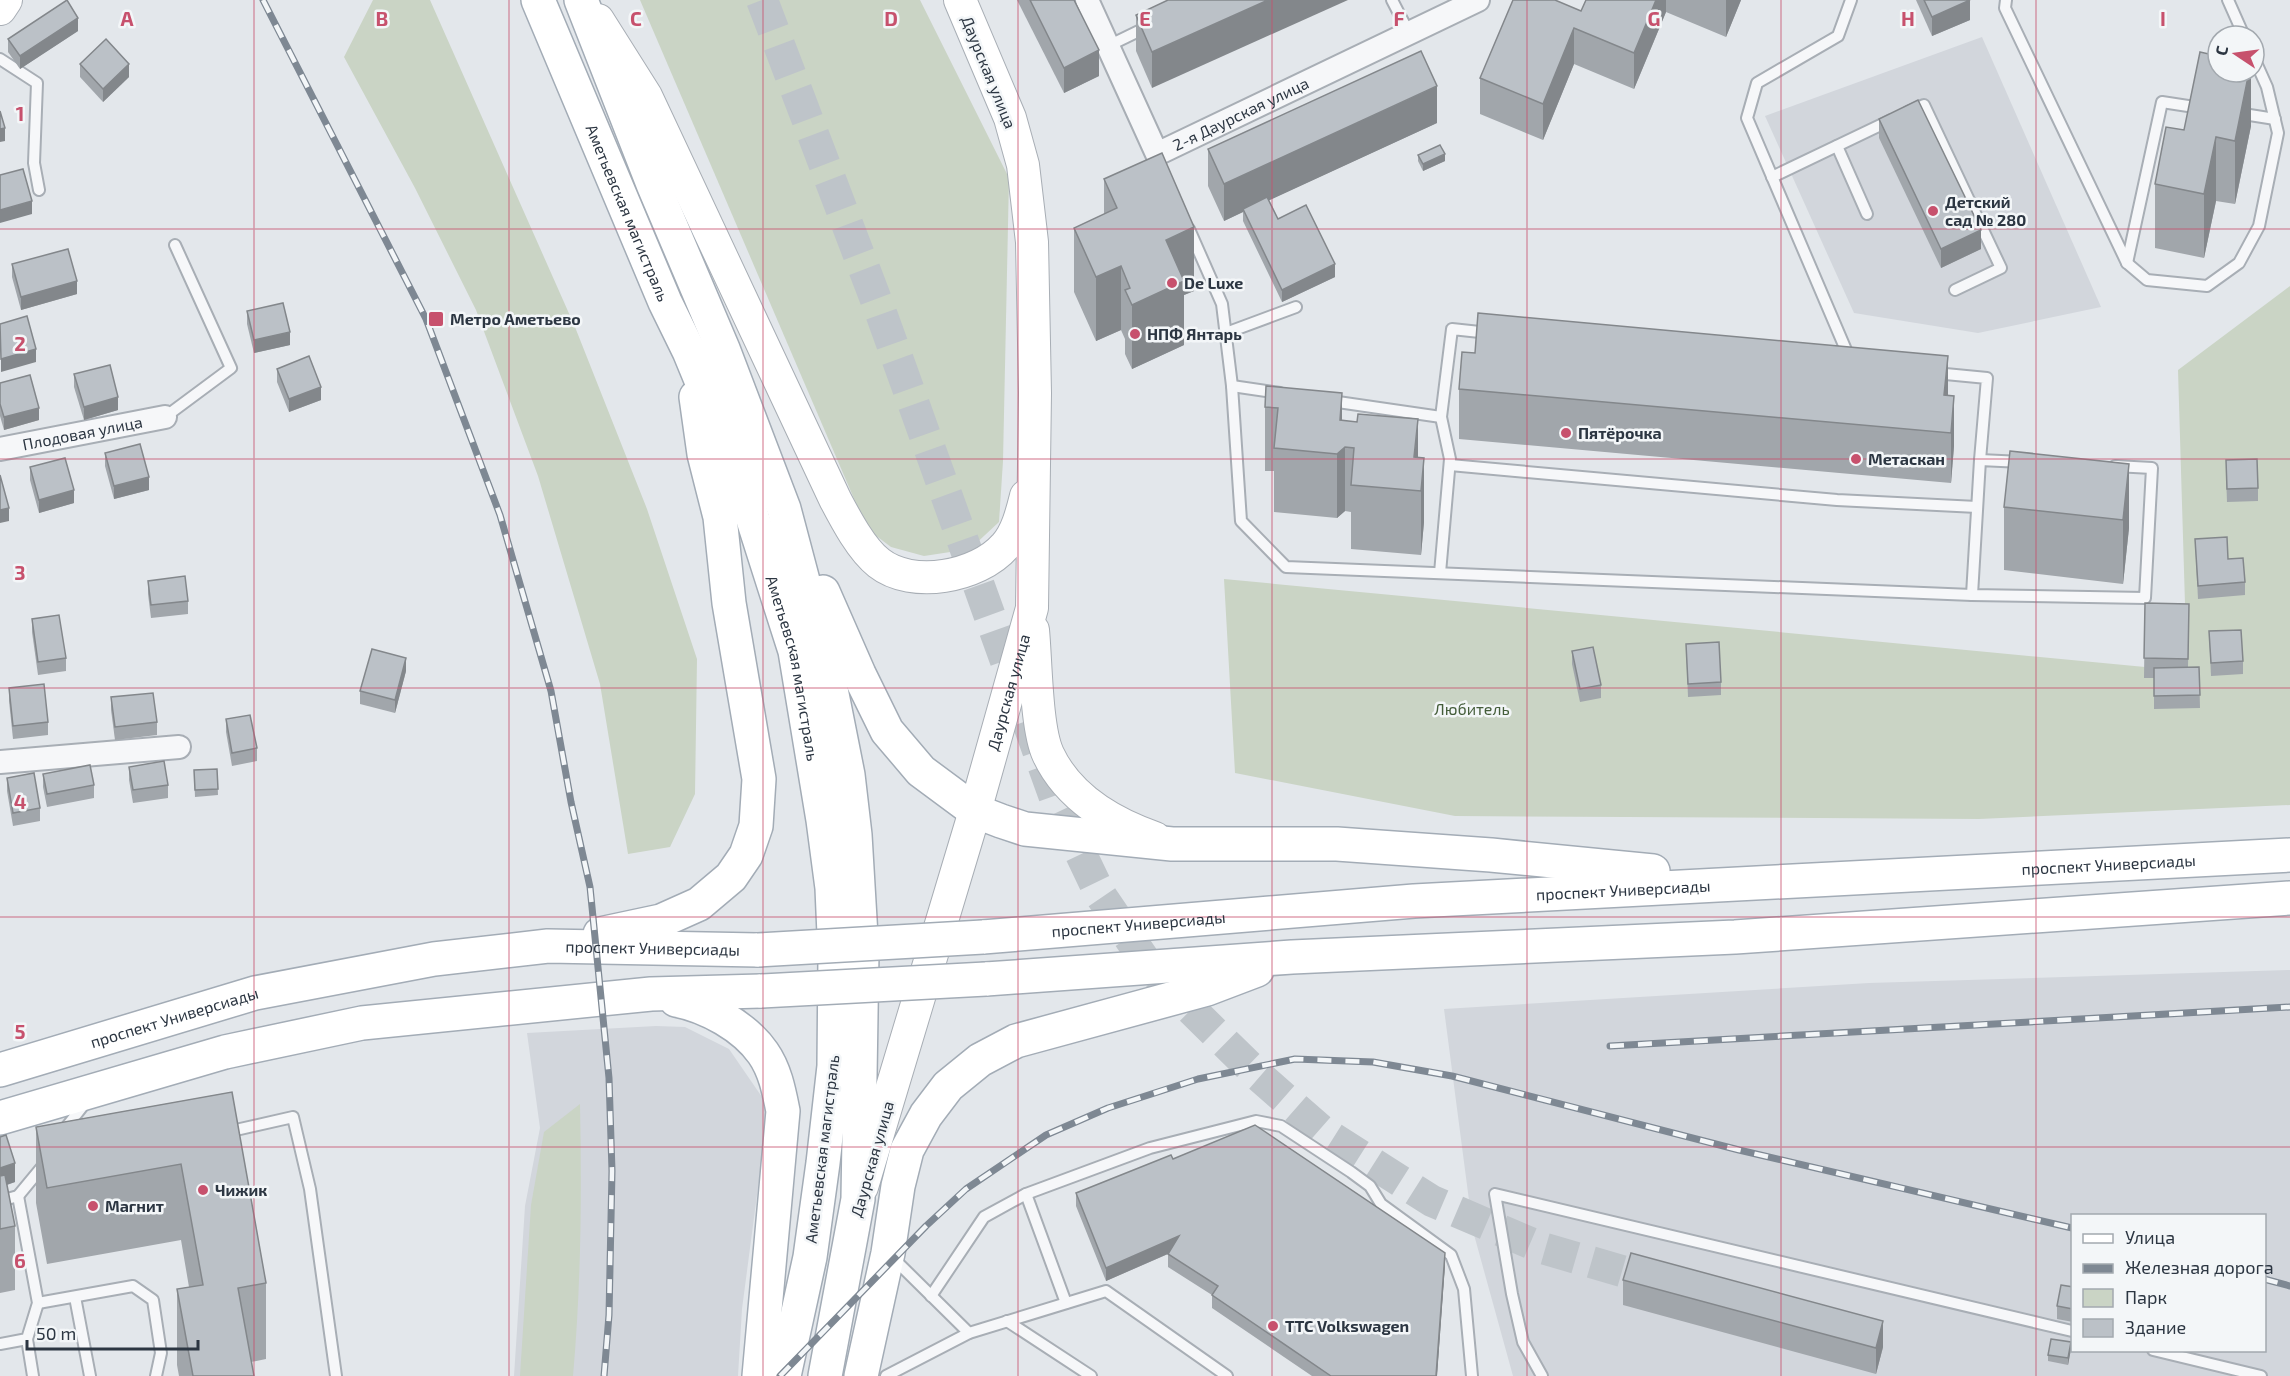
<svg xmlns="http://www.w3.org/2000/svg" width="2290" height="1376" font-family="'Exo 2',sans-serif">
<style>
.built{fill:#d2d6dc;fill-rule:evenodd}
.green{fill:#cad4c5}
.lines{fill:none;stroke-linecap:round;stroke-linejoin:round}
.secondary-tunnel{stroke:#bec4c9;stroke-width:32;stroke-dasharray:32 16;stroke-linecap:butt}
.lane-casing{stroke:#a8aeb5;stroke-width:14}
.street-casing{stroke:#a8aeb5;stroke-width:26}
.secondary-casing{stroke:#a8aeb5;stroke-width:34}
.primary-casing{stroke:#a3acb6;stroke-width:36}
.lane{stroke:#f6f7f9;stroke-width:10}
.street{stroke:#f6f7f9;stroke-width:22}
.secondary{stroke:#fff;stroke-width:32}
.primary{stroke:#fff;stroke-width:33}
.rail-casing{stroke:#7e8893;stroke-width:7}
.rail{stroke:#f3f6f8;stroke-width:4.5;stroke-dasharray:14;stroke-linecap:butt}
.primary-bridge-casing{stroke:#a3acb6;stroke-width:36;stroke-linecap:butt}
.primary-bridge{stroke:#fff;stroke-width:33}
.wall{fill:#a1a6ab}
.shaded-wall{fill:#83878b}
.building{fill:#bbc1c7;stroke:#83878b;stroke-width:1.5}
.grid{fill:none;stroke:#c7516d;stroke-width:1.5;stroke-opacity:0.55}
.poi-dot{fill:#c7516d;stroke:#f3f6f8;stroke-width:2}
.labels{text-anchor:middle;stroke-width:5;stroke-linejoin:round;paint-order:stroke}
.street-label{font-size:16px;fill:#2c3642;stroke:#f3f6f8}
.poi-label{font-size:16px;font-weight:bold;fill:#2c3642;stroke:#f3f6f8;text-anchor:start}
.park-label{font-size:16px;fill:#445d3a;stroke:#f3f6f8}
.grid-label{font-size:20px;text-anchor:middle;font-weight:bold;fill:#c7516d;stroke:#f3f6f8;stroke-width:5;stroke-linejoin:round;paint-order:stroke}
</style>
<rect width="100%" height="100%" fill="#e3e7eb"/>
<!-- built -->
<g class="built">
<path d="M1982 37 2101 307 1978 333 1854 313 1765 116Z"/>
<path d="M2290 970V1376H1513L1473 1231 1444 1009 1869 983ZM2072 1216H2264V1350H2072Z"/>
<path d="M656 1026 685 1027 729 1049 762 1097 767 1119 742 1309 738 1376H514L525 1206 540 1128 527 1033Z"/>
</g>
<!-- green -->
<g class="green">
<path d="M373 0H430L575 327 647 509 697 659 695 794 670 847 628 854 600 684 538 476 476 310 415 188 344 57Z"/>
<path d="M640 0H920L1009 178 1003 461 999 522 970 549 924 556 891 547 867 529Z"/>
<path d="M2290 286V805L1979 819 1455 816 1235 773 1224 579 2187 671 2178 370Z"/>
<path d="M580 1104C582 1195 581 1285 573 1376H520L531 1205 544 1132Z"/>
</g>
<g class="lines">
<!-- secondary-tunnel -->
<path class="secondary-tunnel" d="M762 0 881 313 1058 806 1101 896 1152 971 1259 1076 1323 1132 1432 1201 1542 1248 1632 1274"/>
<defs>
<g id="lane">
<path d="M1392 0 1409 33"/>
<path d="M2006 0 2005 8 2127 263 2147 280 2207 286 2239 263 2259 226 2278 133 2267 87 2254 58"/>
<path d="M2228 0 2244 36"/>
<path d="M1108 46 1147 27"/>
<path d="M0 59 37 83 34 163 39 190"/>
<path d="M1908 112 1924 105 2001 268 1955 290"/>
<path d="M2237 113 2275 119"/>
<path d="M1837 146 1867 214"/>
<path d="M1772 177 1891 120"/>
<path d="M1189 229 1222 304 1232 386 1241 521 1286 567 1972 595 2145 598 2152 468 2115 466"/>
<path d="M2127 263 2162 102 2201 108"/>
<path d="M1226 333 1296 307"/>
<path d="M1849 357 1747 118 1757 83 1838 36 1851 0"/>
<path d="M1935 373 1987 378 1980 460"/>
<path d="M1232 386 1280 393"/>
<path d="M1331 401 1441 417"/>
<path d="M165 417 231 368 175 245"/>
<path d="M1450 465 1837 500 1977 507"/>
<path d="M1440 573 1450 459 1441 417 1452 329 1489 333"/>
<path d="M1972 595 1980 460 2022 462"/>
<path d="M64 1130 86 1102"/>
<path d="M227 1132 293 1117 310 1189 336 1376"/>
<path d="M1026 1194 1066 1303"/>
<path d="M0 1201 18 1196 42 1167"/>
<path d="M892 1257 969 1333"/>
<path d="M931 1296 984 1217 1026 1194 1150 1148 1256 1121 1281 1126 1351 1172 1370 1186 1381 1204 1451 1255 1464 1289 1472 1376"/>
<path d="M75 1297 90 1376"/>
<path d="M38 1303 133 1286 153 1300 161 1353 156 1376"/>
<path d="M1007 1321 1091 1376"/>
<path d="M27 1339 33 1376"/>
<path d="M0 1344 27 1339 38 1303 18 1196"/>
<path d="M2153 1350 2261 1376"/>
<path d="M886 1376 969 1333 1106 1291 1227 1376"/>
<path d="M1542 1376 1523 1342 1512 1294 1495 1194 2072 1331"/>
</g>
<g id="street">
<path id="s1" d="M1087 0 1157 154 1478 0"/>
<path id="s2" d="M0 449 165 417"/>
<path d="M0 762 179 747"/>
</g>
<g id="secondary">
<path d="M0 9 6 0"/>
<path d="M598 20 646 96 835 499C845 518 861 549 879 563 912 589 978 577 1005 546 1017 533 1022 512 1026 496"/>
<path d="M1033 630C1036 661 1036 728 1048 754 1068 797 1112 823 1155 838"/>
<path id="s3" d="M862 1187 975 811 1032 608 1035 393 1032 242 1023 165 1010 118 960 0"/>
</g>
<g id="primary">
<path id="s4" d="M538 0 665 302 689 351 734 460 795 651 823 820 832 888 835 958 834 1066 823 1163 810 1257 784 1376"/>
<path d="M581 0 653 184 723 349 784 509 829 679 848 775 855 835 862 953 858 1199 825 1376"/>
<path d="M823 592 859 674 887 731 921 771 975 811 1001 821 1025 829 1172 844H1337L1491 855 1653 871"/>
<path d="M600 934 661 921 699 904 731 877 746 855 756 826 759 779 729 603 720 517 704 454 696 397"/>
<path id="s5" d="M983 937 1414 901 2290 855"/>
<path d="M986 979 1292 957 1735 937 2290 898"/>
<path d="M676 1000C707 1006 744 1026 763 1053 775 1070 779 1091 783 1111L759 1376"/>
<path id="s6" d="M0 1070 255 993 434 959 548 946 758 950"/>
<path d="M0 1118 225 1052 362 1023 651 994 761 991"/>
<path d="M861 1376 888 1253 898 1186 907 1150 926 1115 948 1086 980 1060 1016 1041 1207 989 1257 970"/>
</g>
</defs>
<!-- lane casing -->
<use href="#lane" class="lane-casing"/>
<!-- street casing -->
<use href="#street" class="street-casing"/>
<!-- secondary casing -->
<use href="#secondary" class="secondary-casing"/>
<!-- primary casing -->
<use href="#primary" class="primary-casing"/>
<!-- lane -->
<use href="#lane" class="lane"/>
<!-- street -->
<use href="#street" class="street"/>
<!-- secondary -->
<use href="#secondary" class="secondary"/>
<!-- primary -->
<use href="#primary" class="primary"/>
<defs>
<g id="rail">
<path d="M263 0 426 319 500 515 551 691 571 802 590 887 609 1078 612 1171 609 1315 604 1376"/>
<path d="M1610 1046 2290 1007"/>
<path d="M2264 1279 2290 1286"/>
<path d="M780 1376 926 1226 966 1189 1046 1135 1108 1108 1198 1079 1295 1059 1373 1062 1452 1076 1739 1150 2072 1228"/>
</g>
</defs>
<!-- rail casing -->
<use href="#rail" class="rail-casing"/>
<!-- rail -->
<use href="#rail" class="rail"/>
<defs>
<g id="primary-bridge">
<path d="M758 950 983 937"/>
<path d="M761 991 986 979"/>
</g>
</defs>
<!-- primary-bridge casing -->
<use href="#primary-bridge" class="primary-bridge-casing"/>
<!-- primary-bridge -->
<use href="#primary-bridge" class="primary-bridge"/>
</g>
<!-- wall -->
<g class="wall">
<path d="M1017 0H1074L1099 76 1064 93Z"/>
<path d="M1168 0 1152 88 1136 51V15Z"/>
<path d="M1586 0H1741L1726 37 1666 12 1634 89 1574 64 1543 140 1480 114V78L1581 11Z"/>
<path d="M1916 0H1969L1970 20 1932 36Z"/>
<path d="M78 31 20 69 8 52V39Z"/>
<path d="M80 64 129 77 103 102 80 77Z"/>
<path d="M2251 72V126L2235 204 2216 201 2204 258 2155 248V184L2184 130Z"/>
<path d="M1879 119 1981 249 1941 268 1879 138Z"/>
<path d="M1437 123 1269 200 1278 219 1335 277 1282 302 1243 221V212L1224 221 1208 186V149Z"/>
<path d="M1418 155 1445 161 1423 171 1418 161Z"/>
<path d="M1104 179 1194 291 1184 295V345L1132 369 1125 354V339L1121 330 1096 341 1074 292V228L1104 214Z"/>
<path d="M12 264 77 294 21 310 12 277Z"/>
<path d="M247 311 290 345 254 353 247 324Z"/>
<path d="M277 369 321 400 289 412 277 382Z"/>
<path d="M74 374 118 410 84 420 74 387Z"/>
<path d="M0 383 39 420 4 430 0 416Z"/>
<path d="M1266 386 1342 421 1357 422 1418 458 1424 522 1421 555 1351 549V512L1345 511 1337 518 1274 512V471H1265V407Z"/>
<path d="M1459 389 1948 395 1954 446 1951 483 1459 439Z"/>
<path d="M105 453 149 490 114 499 105 466Z"/>
<path d="M2129 464V528L2123 584 2004 570V507Z"/>
<path d="M30 467 74 503 39 513 30 480Z"/>
<path d="M2226 473 2258 488V501L2227 502Z"/>
<path d="M2195 539 2228 559 2245 582V595L2198 599Z"/>
<path d="M148 581 188 601V614L151 618 148 594Z"/>
<path d="M2145 603 2189 604 2188 667H2199L2200 708 2154 709V678H2144Z"/>
<path d="M32 619 66 658V671L38 675 32 632Z"/>
<path d="M2209 631 2243 661V674L2211 676Z"/>
<path d="M1686 644 1721 682V695L1688 697Z"/>
<path d="M1572 651 1601 685V698L1580 702 1572 664Z"/>
<path d="M406 671 395 713 360 704V691Z"/>
<path d="M9 688 48 722V735L13 739 9 701Z"/>
<path d="M111 697 157 722V735L115 740 111 710Z"/>
<path d="M226 719 257 748V761L232 766 226 732Z"/>
<path d="M129 767 168 785V798L133 803 129 780Z"/>
<path d="M217 769 218 795 195 797 194 770Z"/>
<path d="M43 774 94 785V798L47 807 43 787Z"/>
<path d="M7 778 40 808V821L13 826 7 791Z"/>
<path d="M232 1092 266 1283V1359L251 1362 254 1376H179L177 1365V1289L189 1287 181 1240 47 1264 36 1203V1127Z"/>
<path d="M0 1137 15 1182 7 1185 15 1226V1290L0 1293Z"/>
<path d="M1173 1159 1445 1265 1437 1376H1312L1212 1308V1295L1168 1267V1254L1106 1281 1076 1206V1193Z"/>
<path d="M1623 1280 1883 1347 1876 1374 1623 1305Z"/>
<path d="M2073 1287V1322L2057 1319V1306Z"/>
<path d="M2071 1349 2068 1365 2048 1361V1355Z"/>
</g>
<!-- shaded-wall -->
<g class="shaded-wall">
<path d="M1268 0H1348L1152 88V52Z"/>
<path d="M1656 0H1666V12L1634 89V53Z"/>
<path d="M1726 0H1741L1726 37Z"/>
<path d="M1970 0V20L1932 36V17Z"/>
<path d="M78 18V31L20 69V56Z"/>
<path d="M1574 28V64L1543 140V104Z"/>
<path d="M1099 50V76L1064 93V68Z"/>
<path d="M129 64V77L103 102V89Z"/>
<path d="M2249 72H2251V126L2235 204V141Z"/>
<path d="M1437 86V123L1244 212 1243 209V212L1224 221V184Z"/>
<path d="M5 128V141L0 142V129Z"/>
<path d="M2216 137V201L2204 258V194Z"/>
<path d="M1445 154V161L1423 171V164Z"/>
<path d="M32 201V214L0 223V210Z"/>
<path d="M1194 227V291L1184 295V345L1132 369V305L1166 240Z"/>
<path d="M1981 230V249L1941 268V249Z"/>
<path d="M1335 264V277L1282 302V290Z"/>
<path d="M1121 266V330L1096 341V277Z"/>
<path d="M77 281V294L21 310V297Z"/>
<path d="M290 332V345L254 353V340Z"/>
<path d="M36 349V362L1 372V359Z"/>
<path d="M1948 356V406L1944 395Z"/>
<path d="M321 387V400L289 412V399Z"/>
<path d="M1342 393V450L1345 447V511L1337 518V454Z"/>
<path d="M1954 396V446L1951 483V433Z"/>
<path d="M118 397V410L84 420V407Z"/>
<path d="M39 408V420L4 430V417Z"/>
<path d="M1418 419V483L1414 457Z"/>
<path d="M1424 458V522L1421 555V491Z"/>
<path d="M2129 464V528L2123 584V520Z"/>
<path d="M149 477V490L114 499V486Z"/>
<path d="M74 490V503L39 513V500Z"/>
<path d="M9 508V521L0 523V510Z"/>
<path d="M406 658V671L395 713V700Z"/>
<path d="M15 1163V1182L0 1187V1168Z"/>
<path d="M1179 1236V1249L1106 1281V1268Z"/>
<path d="M1445 1253V1265L1437 1376H1436Z"/>
<path d="M1883 1321V1347L1876 1374V1348Z"/>
<path d="M2071 1342V1349L2068 1365V1358Z"/>
</g>
<!-- building -->
<g class="building">
<path d="M67 0 78 18 20 56 8 39Z"/>
<path d="M1030 0H1074L1099 50 1064 68Z"/>
<path d="M1168 0H1268L1152 52 1136 15Z"/>
<path d="M1513 0H1555L1581 11 1586 0H1656L1634 53 1574 28 1543 104 1480 78Z"/>
<path d="M1924 0H1970L1932 17Z"/>
<path d="M106 39 129 64 103 89 80 64Z"/>
<path d="M1421 51 1437 86 1224 184 1208 149Z"/>
<path d="M2200 52 2218 56V72H2249L2235 141 2216 137 2204 194 2155 184 2166 127 2184 130Z"/>
<path d="M1918 100 1981 230 1941 249 1879 119Z"/>
<path d="M0 111 5 128 0 129Z"/>
<path d="M1440 145 1445 154 1423 164 1418 155Z"/>
<path d="M1162 153 1194 227 1166 240 1184 281 1132 305 1125 290 1130 288 1121 266 1096 277 1074 228 1117 208 1104 179Z"/>
<path d="M23 169 32 201 0 210V175Z"/>
<path d="M1267 197 1278 219 1306 205 1335 264 1282 290 1243 209Z"/>
<path d="M68 249 77 281 21 297 12 264Z"/>
<path d="M283 303 290 332 254 340 247 311Z"/>
<path d="M1478 313 1948 356 1944 395 1954 396 1951 433 1459 389 1462 352 1475 353Z"/>
<path d="M27 316 36 349 1 359 0 324Z"/>
<path d="M309 356 321 387 289 399 277 369Z"/>
<path d="M110 365 118 397 84 407 74 374Z"/>
<path d="M30 375 39 408 4 417 0 404V383Z"/>
<path d="M1266 386 1342 393 1340 420 1357 422 1358 414 1418 419 1414 457 1424 458 1421 491 1351 485 1354 448 1345 447 1337 454 1274 448 1278 408 1265 407Z"/>
<path d="M140 444 149 477 114 486 105 453Z"/>
<path d="M2010 451 2129 464 2123 520 2004 507Z"/>
<path d="M65 458 74 490 39 500 30 467Z"/>
<path d="M2257 459 2258 488 2227 489 2226 460Z"/>
<path d="M0 475 9 508 0 510Z"/>
<path d="M2227 537 2228 559 2243 558 2245 582 2198 586 2195 539Z"/>
<path d="M185 576 188 601 151 605 148 581Z"/>
<path d="M2145 603 2189 604 2188 659 2144 658Z"/>
<path d="M59 615 66 658 38 662 32 619Z"/>
<path d="M2241 630 2243 661 2211 663 2209 631Z"/>
<path d="M1719 642 1721 682 1688 684 1686 644Z"/>
<path d="M1593 647 1601 685 1580 689 1572 651Z"/>
<path d="M372 649 406 658 395 700 360 691Z"/>
<path d="M2199 667 2200 695 2154 696V668Z"/>
<path d="M44 684 48 722 13 726 9 688Z"/>
<path d="M153 693 157 722 115 727 111 697Z"/>
<path d="M250 715 257 748 232 753 226 719Z"/>
<path d="M164 761 168 785 133 790 129 767Z"/>
<path d="M90 765 94 785 47 794 43 774Z"/>
<path d="M217 769 218 789 195 790 194 770Z"/>
<path d="M34 773 40 808 13 813 7 778Z"/>
<path d="M232 1092 266 1283 238 1288 254 1376H193L177 1289 203 1285 181 1164 47 1188 36 1127Z"/>
<path d="M1255 1125 1445 1253 1436 1376H1331L1212 1295 1218 1286 1168 1254 1179 1236 1106 1268 1076 1193 1171 1155 1173 1159Z"/>
<path d="M6 1135 15 1163 0 1168V1137Z"/>
<path d="M5 1175 15 1226 0 1229V1176Z"/>
<path d="M1631 1253 1883 1321 1876 1348 1623 1280Z"/>
<path d="M2061 1285 2073 1287V1309L2057 1306Z"/>
<path d="M2051 1339 2071 1342 2068 1358 2048 1355Z"/>
</g>
<!-- grid -->
<path class="grid" d="M254 0V1376M509 0V1376M763 0V1376M1018 0V1376M1272 0V1376M1527 0V1376M1781 0V1376M2036 0V1376M0 229H2290M0 459H2290M0 688H2290M0 917H2290M0 1147H2290"/>
<!-- markers -->
<g class="poi-dot">
<circle cx="1933" cy="211" r="6"/>
<circle cx="1172" cy="283" r="6"/>
<rect x="428" y="311" width="16" height="16" rx="3"/>
<circle cx="1135" cy="334" r="6"/>
<circle cx="1566" cy="433" r="6"/>
<circle cx="1856" cy="459" r="6"/>
<circle cx="203" cy="1190" r="6"/>
<circle cx="93" cy="1206" r="6"/>
<circle cx="1273" cy="1326" r="6"/>
</g>
<g class="labels">
<!-- street labels -->
<g class="street-label">
<text transform="translate(989 72) rotate(68)" y="6">Даурская улица</text>
<text dy="6" stroke="none"><textPath href="#s1" startOffset="262">2-я Даурская улица</textPath></text>
<text dy="6" stroke="none"><textPath href="#s4" startOffset="231">Аметьевская магистраль</textPath></text>
<text dy="6" stroke="none"><textPath href="#s2" startOffset="84">Плодовая улица</textPath></text>
<text dy="6" stroke="none"><textPath href="#s4" startOffset="717">Аметьевская магистраль</textPath></text>
<text dy="6" stroke="none"><textPath href="#s3" startOffset="516">Даурская улица</textPath></text>
<text dy="6" stroke="none"><textPath href="#s5" startOffset="1128">проспект Универсиады</textPath></text>
<text dy="6" stroke="none"><textPath href="#s5" startOffset="642">проспект Универсиады</textPath></text>
<text dy="6" stroke="none"><textPath href="#s5" startOffset="156">проспект Универсиады</textPath></text>
<text dy="6" stroke="none"><textPath href="#s6" startOffset="668">проспект Универсиады</textPath></text>
<text dy="6" stroke="none"><textPath href="#s6" startOffset="182">проспект Универсиады</textPath></text>
<text transform="translate(822 1149) rotate(-83)" y="6">Аметьевская магистраль</text>
<text transform="translate(872 1159) rotate(-74)" y="6">Даурская улица</text>
</g>
<!-- poi labels -->
<g class="poi-label">
<text x="1945" y="208">Детский<tspan x="1945" dy="18">сад № 280</tspan></text>
<text x="1184" y="289">De Luxe</text>
<text x="450" y="325">Метро Аметьево</text>
<text x="1147" y="340">НПФ Янтарь</text>
<text x="1578" y="439">Пятёрочка</text>
<text x="1868" y="465">Метаскан</text>
<text x="215" y="1196">Чижик</text>
<text x="105" y="1212">Магнит</text>
<text x="1285" y="1332">ТТС Volkswagen</text>
</g>
<!-- park labels -->
<g class="park-label">
<text x="1472" y="715">Любитель</text>
</g>
</g>
<g class="grid-label">
<text x="127" y="26">A</text>
<text x="382" y="26">B</text>
<text x="636" y="26">C</text>
<text x="891" y="26">D</text>
<text x="1145" y="26">E</text>
<text x="1399" y="26">F</text>
<text x="1654" y="26">G</text>
<text x="1908" y="26">H</text>
<text x="2163" y="26">I</text>
<text x="20" y="121">1</text>
<text x="20" y="351">2</text>
<text x="20" y="580">3</text>
<text x="20" y="809">4</text>
<text x="20" y="1039">5</text>
<text x="20" y="1268">6</text>
</g>
<!-- legend -->
<rect x="2071" y="1214" width="195" height="138" fill="#f3f6f8" stroke="#a3a9af" stroke-width="1.5"/>
<rect x="2083" y="1234" width="30" height="9" fill="#ffffff" stroke="#a3a9af" stroke-width="1.5"/>
<text x="2125" y="1244" font-size="18" fill="#2c3642">Улица</text>
<rect x="2083" y="1264" width="30" height="9" fill="#7e8893" stroke="#a3a9af" stroke-width="1.5"/>
<text x="2125" y="1274" font-size="18" fill="#2c3642">Железная дорога</text>
<rect x="2083" y="1289" width="30" height="18" fill="#cad4c5" stroke="#a3a9af" stroke-width="1.5"/>
<text x="2125" y="1304" font-size="18" fill="#2c3642">Парк</text>
<rect x="2083" y="1319" width="30" height="18" fill="#bbc1c7" stroke="#a3a9af" stroke-width="1.5"/>
<text x="2125" y="1334" font-size="18" fill="#2c3642">Здание</text>
<!-- north arrow -->
<g transform="translate(2236 54) rotate(283)"><circle r="28" fill="#f3f6f8" stroke="#a3a9af" stroke-width="1.5"/>
<path d="M0-4.5L10 22L0 15L-10 22Z" fill="#c7516d"/>
<text y="-9" font-size="16" font-weight="bold" text-anchor="middle" fill="#2c3642">С</text>
</g>
<!-- scale -->
<path d="M27 1340v9h171v-9" fill="none" stroke="#2c3642" stroke-width="3"/>
<text x="36" y="1340" font-size="18" fill="#2c3642" stroke="#f3f6f8" stroke-width="4.5" paint-order="stroke">50 m</text>
</svg>
